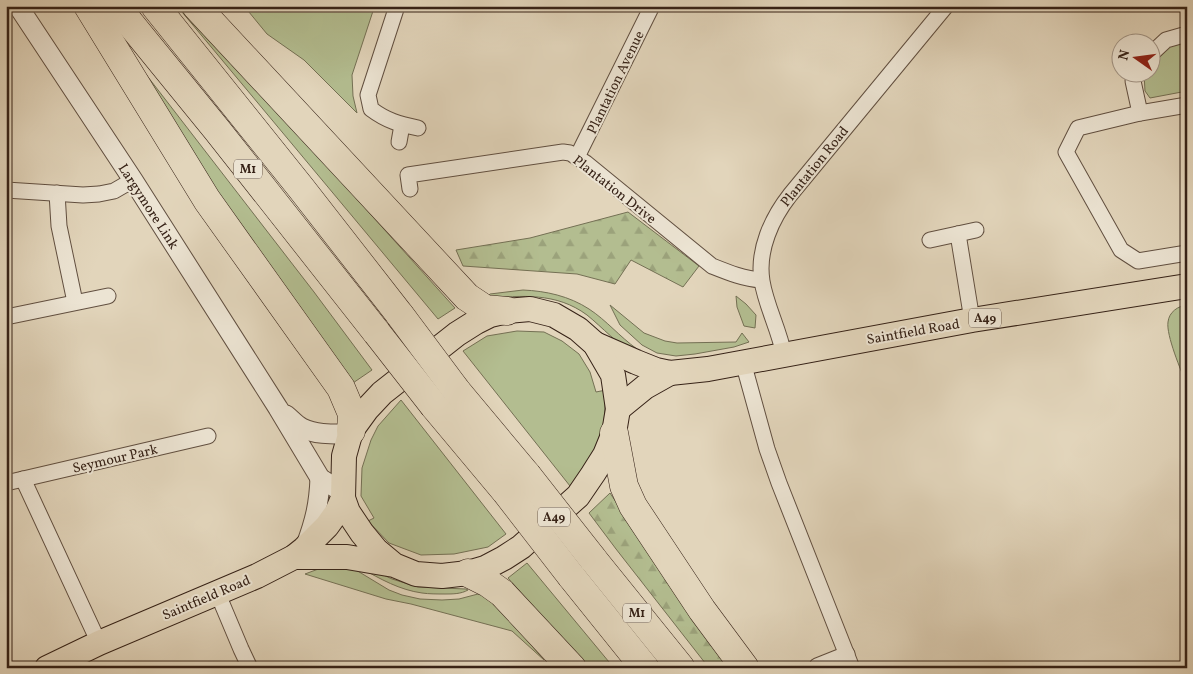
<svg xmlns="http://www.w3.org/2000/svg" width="1193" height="674" font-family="Vollkorn,serif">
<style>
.green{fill:#b3bd90;stroke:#747054}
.forest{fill:url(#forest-firs);stroke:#747054}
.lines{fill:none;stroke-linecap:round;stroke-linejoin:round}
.minor-casing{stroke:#614f40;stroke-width:17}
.tertiary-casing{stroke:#614f40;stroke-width:21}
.primary-casing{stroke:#362217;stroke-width:26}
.motorway-casing{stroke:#362217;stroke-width:29}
.minor{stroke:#ece4d3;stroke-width:15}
.tertiary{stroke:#ece4d3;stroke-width:19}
.primary{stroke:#e2d5bb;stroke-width:24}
.motorway{stroke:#e2d5bb;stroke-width:28}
.motorway-bridge-casing{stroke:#362217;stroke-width:29;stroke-linecap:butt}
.motorway-bridge{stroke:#e2d5bb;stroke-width:28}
.labels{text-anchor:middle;stroke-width:4;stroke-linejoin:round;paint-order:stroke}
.shield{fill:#ece4d3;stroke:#6d5c4f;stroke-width:1}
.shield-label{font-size:12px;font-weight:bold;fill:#362217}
.street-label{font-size:14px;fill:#362217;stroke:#ece4d3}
</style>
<defs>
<pattern id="forest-firs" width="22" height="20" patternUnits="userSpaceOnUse" patternTransform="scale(1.25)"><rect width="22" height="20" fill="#b3bd90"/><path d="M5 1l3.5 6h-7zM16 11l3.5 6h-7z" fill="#9ba27b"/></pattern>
</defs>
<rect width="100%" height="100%" fill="#e2d5bb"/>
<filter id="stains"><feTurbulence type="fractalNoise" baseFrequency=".004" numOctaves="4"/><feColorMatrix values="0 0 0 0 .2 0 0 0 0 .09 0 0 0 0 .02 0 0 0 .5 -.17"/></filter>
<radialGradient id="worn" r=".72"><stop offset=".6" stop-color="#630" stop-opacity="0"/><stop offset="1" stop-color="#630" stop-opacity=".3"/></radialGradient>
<!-- green -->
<g class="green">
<path d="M177 6H180L255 86 455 308 438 319Z"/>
<path d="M244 6H373L374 8 352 75 353 96 357 113 304 60 267 34Z"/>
<path d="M114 33 314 292 372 370 350 385 246 241Z"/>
<path d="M1187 42V91L1150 98 1145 91 1144 73 1150 72 1151 66 1171 45Z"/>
<path d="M523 290C546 291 569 296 589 309 606 320 620 337 637 349L635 354C617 344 603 328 587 315 556 292 522 296 486 298L490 294Z"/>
<path d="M736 296 746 304 756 315 755 328 744 326 737 307Z"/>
<path d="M610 305 644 333 665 341 677 343 736 342 742 333 749 342 734 347 695 354 676 356 657 353 642 345 620 325Z"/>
<path d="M1187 305V385C1181 371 1166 335 1168 322 1169 312 1178 306 1187 305Z"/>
<path d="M517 331 544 332 562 341 579 354 590 372 596 392 606 390 604 422 594 453 570 486 463 351 487 336Z"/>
<path d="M401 400 506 534 488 547 454 554 421 555 389 543 368 521 374 518 361 496 362 468 371 440 378 426Z"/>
<path d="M527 563 614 668H588L508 578Z"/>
<path d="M351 567 389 590 402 595 420 599 442 600 459 599 478 594 483 595 488 600 499 607 544 660 512 631 411 604 386 599 305 574 321 568Z"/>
<path d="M361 568 375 571 392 579 418 587 466 589 468 590C461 594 453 594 445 594 437 594 429 594 422 593 400 590 380 579 361 568Z"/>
</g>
<!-- forest -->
<g class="forest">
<path d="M628 212 699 266 683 287 631 260 615 284 577 274 463 266 456 250 530 238Z"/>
<path d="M610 493 710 643 728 668H709L616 549 589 513Z"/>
</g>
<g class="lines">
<defs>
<g id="minor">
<path d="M397 6 368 95 371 109C387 121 399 124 418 128"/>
<path d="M1150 55 1166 40 1187 34"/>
<path d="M1137 72 1133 81 1140 113"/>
<path d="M1187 105 1140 113 1078 128 1066 152 1121 250 1138 261 1187 253"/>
<path d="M399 142 402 125"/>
<path d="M577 157 652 6"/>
<path d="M410 189 408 175 563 152 570 153 586 163 712 266C727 272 744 279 761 280"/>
<path d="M6 190 83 195 99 194 114 191 133 180"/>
<path d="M57 193 59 226 75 302"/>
<path d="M958 234 972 320"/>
<path d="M930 240 976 230"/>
<path d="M6 317 108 296"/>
<path d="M784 355C779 329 766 306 762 281 757 250 772 218 790 195L946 6"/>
<path d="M743 362 767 449 779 483 852 668"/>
<path d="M23 479 99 643"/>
<path d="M6 483 208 436"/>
<path d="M217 592 241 649 250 668"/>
<path d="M817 666 847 654"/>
</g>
<g id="tertiary">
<path d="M18 6 133 180 278 408 320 478 342 492"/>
<path d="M286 415C291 419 296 425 302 428 316 435 334 434 350 434"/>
<path d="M306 545C315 521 319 504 320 478"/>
</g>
<g id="primary">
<path d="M595 344 636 362 656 370 670 373 708 369 972 320 1187 286"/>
<path d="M618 409 645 387 670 373"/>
<path d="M294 557H347L394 565 416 574 442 576 468 573 485 568 504 558 521 547 578 496 593 474 605 455 614 433 618 409 613 375 595 344 578 329 554 315 530 309 507 311 490 315 476 322 457 334 382 393 367 409 351 431 344 456 343 498 348 512 362 533 376 550 394 565"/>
<path d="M47 668 99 643 257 576 294 557 304 549 327 526 337 512 343 498"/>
</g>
<g id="motorway">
<path d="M88 6 207 200 341 388 352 414 351 431"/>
<path d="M116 6 217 130 377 333"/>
<path d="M155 6 301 188 400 315"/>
<path d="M196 6 467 297 485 309 507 311"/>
<path d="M456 390 527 475"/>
<path d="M434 406 506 492"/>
<path d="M614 433 624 486 633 506 702 610 745 668"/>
<path d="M593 559 681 668"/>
<path d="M468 573 488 583 502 593 572 668"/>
<path d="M571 576 645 668"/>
</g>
</defs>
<!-- minor casing -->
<use href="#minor" class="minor-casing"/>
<!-- tertiary casing -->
<use href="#tertiary" class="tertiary-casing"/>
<!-- primary casing -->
<use href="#primary" class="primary-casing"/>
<!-- motorway casing -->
<use href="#motorway" class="motorway-casing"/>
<!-- minor -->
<use href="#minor" class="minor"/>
<!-- tertiary -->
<use href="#tertiary" class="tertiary"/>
<!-- primary -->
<use href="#primary" class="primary"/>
<!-- motorway -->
<use href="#motorway" class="motorway"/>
<defs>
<g id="motorway-bridge">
<path d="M400 315 456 390"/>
<path d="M377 333 434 406"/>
<path d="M527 475 593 559"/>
<path d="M506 492 571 576"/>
</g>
</defs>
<!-- motorway-bridge casing -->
<use href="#motorway-bridge" class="motorway-bridge-casing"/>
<!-- motorway-bridge -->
<use href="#motorway-bridge" class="motorway-bridge"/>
</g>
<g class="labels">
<!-- shield labels -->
<g class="shield">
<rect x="234" y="159.5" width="28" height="19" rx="4"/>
<rect x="969" y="308.5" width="32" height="19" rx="4"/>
<rect x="538" y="507.5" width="32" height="19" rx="4"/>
<rect x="623" y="603.5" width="28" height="19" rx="4"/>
</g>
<g class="shield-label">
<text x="248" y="173">M1</text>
<text x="985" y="322">A49</text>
<text x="554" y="521">A49</text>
<text x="637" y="617">M1</text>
</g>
<!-- street labels -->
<g class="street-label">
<text transform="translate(615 82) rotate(-64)" y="5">Plantation Avenue</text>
<text transform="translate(814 166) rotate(-51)" y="5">Plantation Road</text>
<text transform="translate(615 189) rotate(38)" y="5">Plantation Drive</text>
<text transform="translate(149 206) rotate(57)" y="5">Largymore Link</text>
<text transform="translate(913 331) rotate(-10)" y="5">Saintfield Road</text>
<text transform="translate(115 458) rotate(-13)" y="5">Seymour Park</text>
<text transform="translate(206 597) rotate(-23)" y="5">Saintfield Road</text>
</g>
</g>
<!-- margin -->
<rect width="1193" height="674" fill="none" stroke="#e2d5bb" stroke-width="25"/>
<rect x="8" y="8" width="1178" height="659" fill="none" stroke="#362217" stroke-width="2.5"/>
<rect x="12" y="12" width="1168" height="649" fill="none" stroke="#362217"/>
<!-- north arrow -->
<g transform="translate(1136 58) rotate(284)"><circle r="24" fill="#ece4d3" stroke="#a39688"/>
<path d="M0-4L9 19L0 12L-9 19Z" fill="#8f2418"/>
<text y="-8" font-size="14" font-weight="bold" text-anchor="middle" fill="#362217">N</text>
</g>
<rect width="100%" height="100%" filter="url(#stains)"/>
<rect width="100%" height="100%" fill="url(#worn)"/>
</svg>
